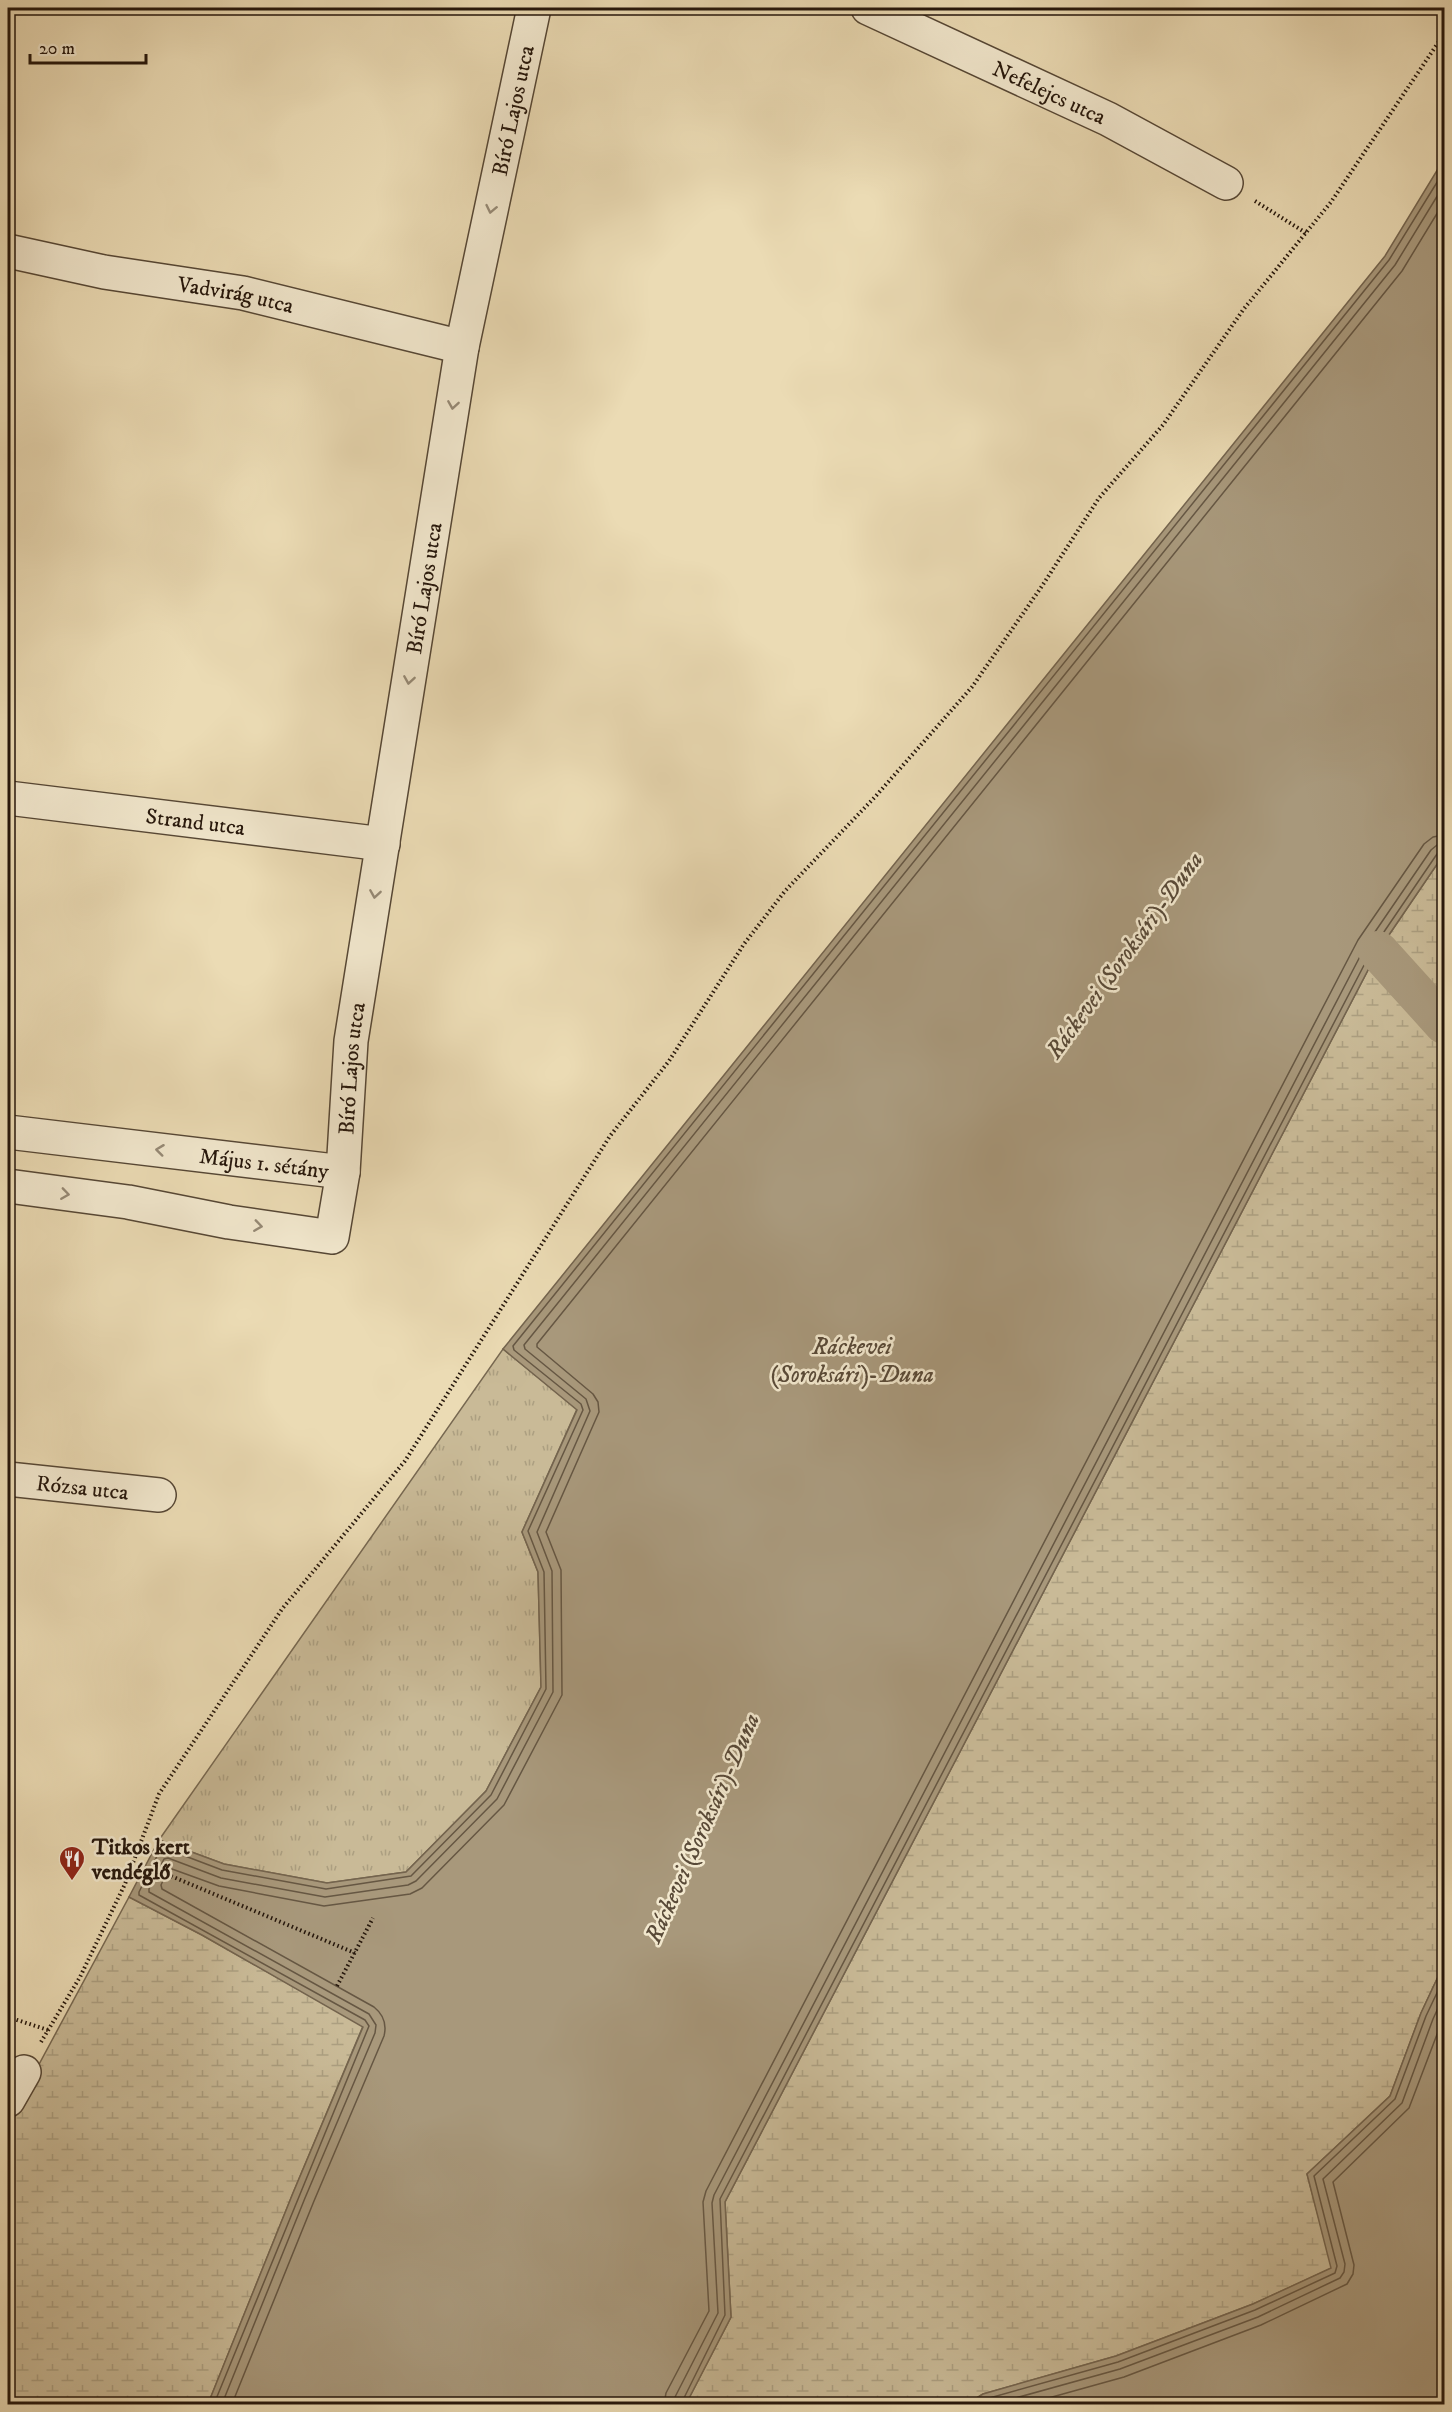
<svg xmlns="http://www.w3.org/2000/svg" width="1452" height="2412" font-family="'IM FELL DW Pica',serif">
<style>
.grass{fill:url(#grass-tufts);stroke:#776851;stroke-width:1.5}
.wetland{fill:url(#wetland-marsh);stroke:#776851;stroke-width:1.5}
.water{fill:#a8987b;stroke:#74644e;stroke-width:1.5}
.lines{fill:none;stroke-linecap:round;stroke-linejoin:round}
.shore{stroke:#665743;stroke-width:1.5}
.canal{stroke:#a8987b;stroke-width:40}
.street-casing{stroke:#564735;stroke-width:36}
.path{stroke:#25160b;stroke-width:4;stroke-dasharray:1.5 3;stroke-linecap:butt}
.street{stroke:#f2e8ce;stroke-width:33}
.oneway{stroke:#968a76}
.labels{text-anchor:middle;stroke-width:5;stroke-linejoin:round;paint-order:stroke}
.street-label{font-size:22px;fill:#25160b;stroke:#f2e8ce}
.poi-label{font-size:22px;font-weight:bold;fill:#25160b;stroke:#f2e8ce;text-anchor:start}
.water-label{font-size:24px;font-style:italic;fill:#594a38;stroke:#f2e8ce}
</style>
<defs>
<pattern id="grass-tufts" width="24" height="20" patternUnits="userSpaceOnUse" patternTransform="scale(1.5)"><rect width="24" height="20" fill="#c9ba97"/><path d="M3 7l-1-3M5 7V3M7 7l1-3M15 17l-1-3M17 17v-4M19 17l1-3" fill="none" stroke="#ac9f81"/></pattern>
<pattern id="wetland-marsh" width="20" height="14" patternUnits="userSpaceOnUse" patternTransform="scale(1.5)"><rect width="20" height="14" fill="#c9ba97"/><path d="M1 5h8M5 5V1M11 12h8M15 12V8" fill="none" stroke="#ac9f81"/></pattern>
</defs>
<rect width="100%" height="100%" fill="#ebdbb4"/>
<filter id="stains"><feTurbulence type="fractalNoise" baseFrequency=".00333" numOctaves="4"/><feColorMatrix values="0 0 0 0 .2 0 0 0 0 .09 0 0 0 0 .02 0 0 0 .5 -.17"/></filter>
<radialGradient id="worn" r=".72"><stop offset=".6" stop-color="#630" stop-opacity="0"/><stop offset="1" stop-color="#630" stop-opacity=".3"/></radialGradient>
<!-- grass -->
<path class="grass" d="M503 1349 577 1409 522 1532 538 1572 541 1687 486 1791 406 1872 327 1883 224 1864 159 1840Z"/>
<!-- wetland -->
<g class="wetland">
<path d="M1444 854V1964L1421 2013 1390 2096 1307 2174 1332 2268 1253 2304 1116 2356 983 2394 967 2404H686L731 2317 725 2202 1378 951Z"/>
<path d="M129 1897 202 1935 363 2026 293 2193 208 2404H8V2122Z"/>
</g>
<!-- water -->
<g class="water">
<path d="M1444 159V854L1378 951 725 2202 731 2317 686 2404H208L293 2193 363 2027 202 1935 129 1897 159 1840 224 1864 327 1883 406 1872 486 1791 541 1687 538 1572 522 1532 577 1410 503 1349 1385 256Z"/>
<path d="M1444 1964V2404H967L983 2394 1116 2356 1253 2304 1331 2268 1307 2174 1390 2096 1421 2013Z"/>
</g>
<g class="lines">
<!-- shore -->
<g class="shore">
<path d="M214 2404 369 2026 365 2020 139 1895V1892L160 1850 164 1848 222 1870 326 1889 411 1876 491 1795 546 1689 544 1572 528 1531 583 1410 581 1404 514 1350 513 1346 1389 260 1444 171"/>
<path d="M222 2404 305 2198 375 2033 376 2025 369 2014 149 1892V1889L164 1859 168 1858 221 1878 325 1897 408 1885 416 1881 497 1799 553 1692 552 1571 537 1532 590 1411 586 1399 525 1349 524 1345 1395 265 1444 185"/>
<path d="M232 2404 314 2201 384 2036C387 2024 384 2015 374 2007L162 1889 161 1885 168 1870 172 1869 219 1886 324 1906 410 1894 422 1888 504 1805 562 1695 561 1570 546 1532 599 1412 598 1402 593 1394 537 1347V1344L1402 271 1444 202"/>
<path d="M664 2404 666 2393 709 2311 703 2202 706 2191 1358 940 1424 844 1433 837 1444 835"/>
<path d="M673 2404 675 2397 718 2313 712 2203 714 2195 1366 945 1431 850 1437 845 1444 844"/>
<path d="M681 2404 725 2315 720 2199 1373 948 1437 854 1444 851"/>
<path d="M978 2404 986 2399 1118 2362 1255 2310 1335 2273 1337 2266 1314 2176 1395 2099 1426 2016 1444 1978"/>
<path d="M994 2404 1120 2369 1258 2317 1340 2278 1344 2272 1345 2264 1323 2179 1402 2103 1433 2019 1444 1995"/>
<path d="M1027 2404 1124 2377 1261 2325 1347 2284 1353 2274 1354 2265 1333 2182 1409 2108 1444 2016"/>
</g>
<!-- canal -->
<path class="canal" d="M1378 951 1444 1024"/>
<defs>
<g id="street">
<path id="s1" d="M868 8 1108 119 1226 183"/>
<path id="s2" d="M8 251 104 272 243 293 462 347"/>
<path id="s3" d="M8 798 383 844"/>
<path id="s4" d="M8 1132 343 1172"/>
<path id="s5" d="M8 1186 128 1202 229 1222 332 1237 343 1172 351 1041 462 347 534 8"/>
<path id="s6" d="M8 1479 159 1495"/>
<path d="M8 2100 24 2072"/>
</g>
</defs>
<!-- street casing -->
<use href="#street" class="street-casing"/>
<!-- path -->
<g class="path">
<path d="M1255 201 1306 233"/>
<path d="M128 1873 154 1869 355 1953"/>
<path d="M337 1986 373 1918"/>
<path d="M8 2017 48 2030"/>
<path d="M41 2042 80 1977 125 1884 159 1794 282 1609 405 1461 610 1136 669 1061 744 944 785 891 875 797 972 687 1042 586 1099 498 1163 425 1243 310 1331 202 1444 34"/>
</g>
<!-- street -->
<use href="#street" class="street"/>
</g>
<!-- one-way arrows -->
<defs><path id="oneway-chevron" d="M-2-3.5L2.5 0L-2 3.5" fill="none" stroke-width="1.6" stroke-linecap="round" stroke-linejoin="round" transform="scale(1.5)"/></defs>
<g class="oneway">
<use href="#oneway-chevron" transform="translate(491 209) rotate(102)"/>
<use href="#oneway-chevron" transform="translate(453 405) rotate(99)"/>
<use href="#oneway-chevron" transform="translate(409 680) rotate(99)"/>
<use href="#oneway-chevron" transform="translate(375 894) rotate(99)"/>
<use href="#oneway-chevron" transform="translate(160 1150) rotate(-173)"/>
<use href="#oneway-chevron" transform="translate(65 1194) rotate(8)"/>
<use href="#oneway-chevron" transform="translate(258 1226) rotate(8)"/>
</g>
<!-- icons -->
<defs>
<symbol id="restaurant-pin" viewBox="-11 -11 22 30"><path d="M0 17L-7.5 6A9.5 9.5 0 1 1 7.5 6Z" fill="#8f2418" stroke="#f2e8ce"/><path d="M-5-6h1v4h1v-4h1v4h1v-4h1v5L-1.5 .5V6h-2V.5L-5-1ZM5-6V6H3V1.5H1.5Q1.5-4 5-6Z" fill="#fff"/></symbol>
</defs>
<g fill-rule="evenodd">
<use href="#restaurant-pin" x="57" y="1844" width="30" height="40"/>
</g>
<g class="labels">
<!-- street labels -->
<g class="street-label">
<text dy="8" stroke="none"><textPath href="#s1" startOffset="200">Nefelejcs utca</textPath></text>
<text dy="8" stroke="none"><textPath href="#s5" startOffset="1470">Bíró Lajos utca</textPath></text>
<text dy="8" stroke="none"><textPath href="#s2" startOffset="232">Vadvirág utca</textPath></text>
<text dy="8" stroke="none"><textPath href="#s5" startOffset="984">Bíró Lajos utca</textPath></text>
<text dy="8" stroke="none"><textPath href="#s3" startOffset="189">Strand utca</textPath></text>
<text dy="8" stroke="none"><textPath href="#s5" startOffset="498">Bíró Lajos utca</textPath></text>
<text dy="8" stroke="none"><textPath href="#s4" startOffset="258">Május 1. sétány</textPath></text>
<text dy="8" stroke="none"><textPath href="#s6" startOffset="75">Rózsa utca</textPath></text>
</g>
<!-- poi labels -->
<g class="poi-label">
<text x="92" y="1854">Titkos kert<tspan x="92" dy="25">vendéglő</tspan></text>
</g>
<!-- water labels -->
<g class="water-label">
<text transform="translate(1124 955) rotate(-54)" y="8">Ráckevei (Soroksári)-Duna</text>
<text x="852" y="1354">Ráckevei<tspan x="852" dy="28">(Soroksári)-Duna</tspan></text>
<text transform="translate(702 1828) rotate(-66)" y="8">Ráckevei (Soroksári)-Duna</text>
</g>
</g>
<!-- margin -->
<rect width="1452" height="2412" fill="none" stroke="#ebdbb4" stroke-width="30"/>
<rect x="9" y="9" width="1434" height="2394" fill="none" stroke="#25160b" stroke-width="3"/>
<rect x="15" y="15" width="1422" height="2382" fill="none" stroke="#25160b" stroke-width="1.5"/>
<!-- scale -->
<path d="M30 54v9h116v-9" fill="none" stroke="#25160b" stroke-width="3"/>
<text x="39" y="54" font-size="18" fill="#25160b" stroke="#f2e8ce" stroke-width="4.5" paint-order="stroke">20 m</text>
<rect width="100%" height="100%" filter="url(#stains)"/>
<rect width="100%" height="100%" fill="url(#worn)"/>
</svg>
